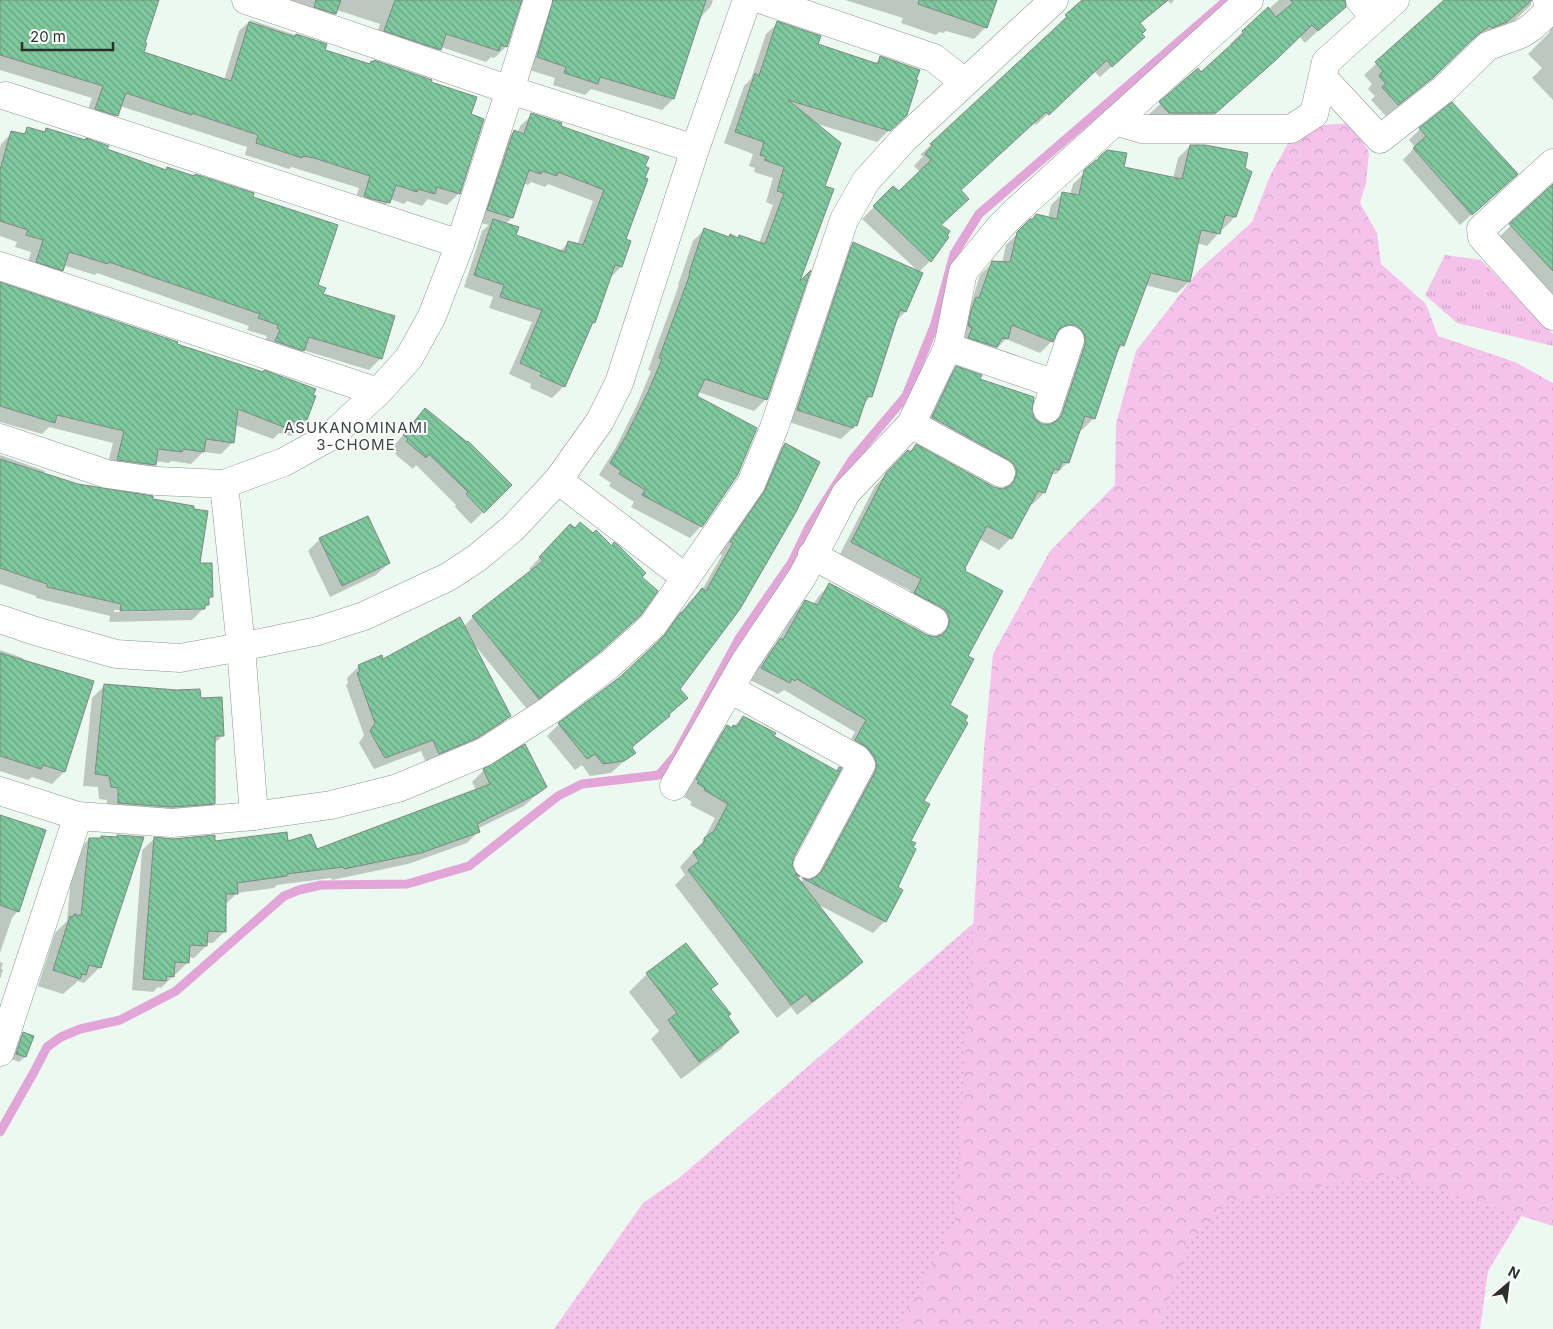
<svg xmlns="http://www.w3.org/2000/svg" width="1553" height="1329" font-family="Inter,sans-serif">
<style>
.grass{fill:url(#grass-dots)}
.forest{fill:url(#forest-crowns)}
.park{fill:url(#park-tufts)}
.shadow{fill:#0003;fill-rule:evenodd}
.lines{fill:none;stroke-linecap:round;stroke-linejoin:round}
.stream{stroke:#e1a5d8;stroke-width:9}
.building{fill:url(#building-back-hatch);stroke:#7e8982}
.minor-casing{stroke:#8c9890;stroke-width:29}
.minor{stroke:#fff;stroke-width:28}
.labels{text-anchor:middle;stroke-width:4;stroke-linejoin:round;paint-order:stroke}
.neighbourhood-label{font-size:15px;letter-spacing:1px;fill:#3a453e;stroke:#fff}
</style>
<defs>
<pattern id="grass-dots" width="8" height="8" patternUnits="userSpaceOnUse" patternTransform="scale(1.25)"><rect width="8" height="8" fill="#f5c2ec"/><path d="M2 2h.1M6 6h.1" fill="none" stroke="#d2a7cb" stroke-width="1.8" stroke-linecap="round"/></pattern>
<pattern id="forest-crowns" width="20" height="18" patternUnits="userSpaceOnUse" patternTransform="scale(1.25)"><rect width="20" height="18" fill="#f5c2ec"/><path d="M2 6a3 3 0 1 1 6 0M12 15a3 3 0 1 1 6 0" fill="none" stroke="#d2a7cb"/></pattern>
<pattern id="park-tufts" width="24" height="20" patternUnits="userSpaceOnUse" patternTransform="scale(1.25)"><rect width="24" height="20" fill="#f5c2ec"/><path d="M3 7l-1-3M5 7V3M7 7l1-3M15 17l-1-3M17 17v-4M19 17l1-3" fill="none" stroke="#d2a7cb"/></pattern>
<pattern id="building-back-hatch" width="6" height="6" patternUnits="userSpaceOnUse" patternTransform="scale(1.25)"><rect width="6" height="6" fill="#7fc99e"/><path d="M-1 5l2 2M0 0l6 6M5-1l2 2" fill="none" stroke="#68a481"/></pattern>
</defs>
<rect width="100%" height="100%" fill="#ecf9f0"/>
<!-- grass -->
<path class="grass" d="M975 922 1553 1164 1488 1271 1480 1329H554L643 1203 679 1178Z"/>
<!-- forest -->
<path class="forest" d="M1351 123 1369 152 1366 183 1360 203 1377 233 1381 264 1426 304 1438 336 1515 362 1553 383V1226L1389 1174 1227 1203 1187 1247 1160 1329H898L955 1222 984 749 993 654 1050 551 1115 485 1116 424 1136 351 1199 270 1252 222 1270 176 1291 138 1324 125Z"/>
<!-- park -->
<path class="park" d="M1445 255 1481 260 1553 334V346L1457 323 1425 295Z"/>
<!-- shadow -->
<g class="shadow">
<path d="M0 0H158L143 43V52L224 80 239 31 251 20 325 45 323 51 368 65 371 62 429 83 469 115 459 193 447 205 428 199 422 206 407 201 404 204 390 199 389 202 377 214 353 208 359 188 301 170 291 167 289 169 245 155 247 147 120 106 117 115 105 127 84 121 92 98 0 70Z"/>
<path d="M250 0H520L506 47 494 58 491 57 486 62 441 47 428 61 374 42 380 24 337 10 335 14 324 25Z"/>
<path d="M552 0H713L711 6 700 18 673 99 662 110 591 89 585 95 553 85 555 78 526 69 542 10Z"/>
<path d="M845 0H996L986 27 974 39 946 31 943 33 939 32 936 35 901 23 903 18Z"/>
<path d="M1083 0H1174L1171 4 1168 1 1139 24 1132 48 1100 77 1094 71 1036 125 1033 122 959 190 939 226 930 261 919 272 862 219 893 188 899 193 920 172 914 166 923 156 920 155 1056 29 1055 28Z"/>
<path d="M1279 0H1333L1341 9 1305 43 1299 36 1264 71 1202 125 1148 115 1198 70 1201 74 1232 46 1230 44 1242 32Z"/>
<path d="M1446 0H1531V5L1509 26 1478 37 1464 46 1420 89 1386 116 1371 100 1375 96 1368 89 1372 84 1364 75Z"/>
<path d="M778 23 817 45 874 64 881 58 906 114 877 142 814 123 823 187 766 399 754 411 698 392 696 397 701 526 690 538 631 507 634 502 609 486 611 483 599 475 615 449 637 405 651 371 648 370 679 285H678L693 241 704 230 728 238 730 236 737 239 739 237 759 243 773 205 766 202 773 178 754 172 755 168 749 166 753 154 724 143 744 86 751 79 766 34Z"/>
<path d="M1553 25V100L1532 78 1542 68 1528 54 1549 33Z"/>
<path d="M532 115 559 127 647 158 625 240 621 267 609 279 594 322 590 326 564 386 552 398 530 388 531 384 509 374 532 322 489 308 493 297 464 287 482 231 489 225 477 222 503 142 514 131 518 133 520 126ZM531 182 545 187 548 184 593 201 577 245 569 242 559 252 515 235 505 224 512 218 523 183 528 185Z"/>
<path d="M28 129 43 133 46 130 165 170 167 168 251 198 322 295 381 358 369 370 303 350 291 362 265 340 267 336 247 330 249 326 97 273 95 275 63 265 62 270 50 282 25 273 31 252 15 247 17 242 0 236V149L1 144 13 132 22 135Z"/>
<path d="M1420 129 1505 185 1460 225 1403 160 1415 147 1409 140Z"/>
<path d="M1190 146 1235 217 1223 229 1220 228 1218 234 1207 246 1197 243 1189 282 1177 293 1145 285 1123 345 1116 352 1094 418 1082 430 1079 429 1067 463 1056 474H1053L1049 478 1044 493 1033 504H1030L1011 538 999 550 979 539 963 568 967 657 948 705 923 801 885 921 873 933 815 903 862 962 848 976 797 1015 791 1007 777 1018 675 885 685 875 680 867 703 841 715 818 690 805 692 802 684 797 686 795 683 794 713 741 727 727 731 729 743 717 773 736 793 856 791 865 800 883 803 880H813L863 785 844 752 855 732 784 690 778 694 750 680 768 652 777 643 793 614 805 602 813 605 818 597 829 585 926 636 937 637 938 633 903 605 911 591 840 554 875 486 896 464 916 446 994 488 1004 489 1005 485 921 429 944 380 956 368 1031 413 1035 421 1041 425H1051L1073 358 1062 336H1054L1052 341 1040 353 1006 339 995 350 957 349 980 275 992 263H1002L1006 245 1037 215 1048 218 1051 205 1063 193 1070 195 1073 184 1107 151 1123 168 1173 179 1178 158Z"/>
<path d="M1553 185V294L1498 238Z"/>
<path d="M853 244 921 274 905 312 895 322 871 396 863 405 856 425 841 439 786 421 842 255Z"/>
<path d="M0 284 176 345 304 424 292 436 279 433 273 439 235 425 233 442 221 454 203 452 191 464 171 461 169 463 155 461V465L143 477 106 471 113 443 49 427 42 434 0 422Z"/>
<path d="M425 409 510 485 471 524 455 507 456 505 416 465 413 469 395 454 397 452 392 448Z"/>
<path d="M785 444 678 689 686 698 656 728 631 748 634 752 611 773 590 776 582 765 575 770 547 736 559 724 620 678 654 647 669 626 690 601 702 590 722 555 719 554 773 456Z"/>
<path d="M0 455 45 471 44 474 198 564 212 596 208 600V604L192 620 109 622 110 616 36 598V596L0 584ZM200 608 197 610 114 612V610Z"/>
<path d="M559 537 640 577 628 626 586 664 527 709 473 643 509 716 498 728 464 749 427 765 421 751 374 769 359 743 364 735 346 685 348 683 347 678 359 666 383 661 463 627 473 617 531 571 529 569Z"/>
<path d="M320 539 389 563 376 575 330 597 308 551Z"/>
<path d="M0 650 23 658 22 661 92 682 64 772 52 784 32 777 28 780 0 771Z"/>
<path d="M104 686 200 699 223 735 214 744V803L202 815H106L107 800 99 799 98 787 83 786 92 698Z"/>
<path d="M484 770 546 786 524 806 477 829 478 832 467 843 408 864 332 880 331 878 277 885 274 888 237 893 225 905V931L213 943H206V946L194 958 188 957V962L176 974H173V976L161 988 158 987 153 992 132 990 142 850 154 839 214 843 287 842 316 850 476 790 472 782Z"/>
<path d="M0 816 18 911 12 918 0 953Z"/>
<path d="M117 836 100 967 84 983 78 981 63 994 38 986 55 933 67 921 73 855 89 839 99 840 101 837 115 838Z"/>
<path d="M0 962 3 963 1 968 3 970 0 979Z"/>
<path d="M647 974 727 1017 738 1031 720 1050 681 1079 651 1039 659 1031 629 992Z"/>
<path d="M24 1033 25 1057 19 1062 11 1059 18 1039Z"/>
</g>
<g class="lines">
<!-- stream -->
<path class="stream" d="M0 1132 34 1072 47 1047 61 1037 80 1029 120 1020 176 991 284 896 299 890 321 885 407 884 469 866 558 796 582 784 659 775 676 755 740 637 792 562 809 527 852 460 906 396 935 324 954 254 979 214 1227 0"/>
</g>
<!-- building -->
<g class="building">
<path d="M0 0H159L145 43H147L144 52 231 81 249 22 295 37 296 34 327 44 325 50 370 64 371 61 374 62V60L432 80 431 82 477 97 471 114 484 119 460 194 437 187 435 194 418 189 417 192 396 185 390 203 368 198 364 196 370 176 314 158 303 156 302 158 256 143 258 135 192 113V115L126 93 118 116 95 109 103 86 0 55Z"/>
<path d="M316 0H341L336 14 314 7Z"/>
<path d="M395 0H522L507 47 501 45 499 51 446 34 441 50 384 31Z"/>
<path d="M553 0H706L674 99 600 77 598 84 564 73 566 67 537 57Z"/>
<path d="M919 0H997L987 28 918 4Z"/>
<path d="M1082 0H1168L1140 23 1146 30 1142 34 1145 37 1112 67 1107 60 1049 115 1046 112 961 190 969 199 941 225 950 231 947 236 949 237 931 262 873 206 893 186 899 191 931 160 925 154 933 145 930 144 1067 17 1065 15Z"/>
<path d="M1290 0H1345L1346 7 1318 31 1312 25 1277 59 1216 113H1169L1159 102 1198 68 1201 72 1244 33 1242 31 1268 7 1276 17 1293 3Z"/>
<path d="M1444 0H1532L1507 22 1492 28 1490 26 1477 35 1434 77 1398 105 1382 87 1386 84 1379 76 1383 71 1375 62Z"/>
<path d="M777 21 821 36 818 44 878 64 880 56 920 70 916 80H918L907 115 890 131 788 100 841 143 825 186 834 189 800 281 811 270 767 400 705 379 697 396 757 428 737 476 702 527 642 495 645 490 619 474 621 471 610 463 626 436 648 392 662 359 659 358 690 274 689 273 704 228 729 237 730 234 738 238 739 235 765 244 784 193 777 191 784 167 764 160 766 157 760 155 764 142 735 132 755 73 759 76Z"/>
<path d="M1452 102 1518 174 1472 215 1413 148 1426 136 1419 128Z"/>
<path d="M531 113 562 123 561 126 649 157 645 166 649 168 645 178 648 179 626 239 631 241 622 267 615 265 595 323 593 322 565 387 540 376 542 373 520 363 542 310 500 297 504 285 474 275 493 219 519 227 516 235 565 252 568 241 583 245 604 190 558 172 557 176 542 171 541 174 529 170 513 218 487 210 514 130 524 134Z"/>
<path d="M27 127 45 132 46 128 85 140 86 138 109 146 107 149 166 170 167 167 194 176 195 174 254 193 253 197 338 225 318 285 326 288 323 294 395 316 382 359 309 337 304 351 275 341 280 330 277 328 278 325 258 318 260 314 109 262 108 264 69 252 63 271 36 262 43 240 26 235 28 230 0 221V170L11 131 25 134Z"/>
<path d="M1190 145H1205L1248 153 1245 168 1252 172 1236 217 1225 215 1220 234 1201 230 1190 282 1151 273 1124 346 1120 344 1095 419 1085 416 1069 463 1062 462 1059 470 1054 469 1045 493 1038 491 1012 539 987 526 965 568 966 569 965 571 1003 591 968 656 974 659 950 705 968 716 965 721 968 723 924 801 930 804 911 841 916 843 913 847 916 849 898 887 903 890 886 922 802 878 809 880 816 877 822 871 875 772 877 765 874 756 865 746 855 740 866 720 797 679 795 681 792 679 790 683 761 668 780 638 783 640 805 600 818 605 829 583 927 635 935 637 942 635 947 629 950 620 947 612 941 607 914 593 921 579 851 542 886 473 908 450 911 452 916 444 994 487 1002 489 1010 486 1014 481 1017 472 1014 464 1009 460 932 417 956 366 982 375 980 379 1034 397 1032 412 1035 419 1042 424H1051L1058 420 1062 414 1085 345V337L1081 329 1075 325H1067L1059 329 1053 342 1012 325 1008 339 1002 338 997 347 968 338 972 328 968 326 971 311 976 297 979 298 992 261 1010 262 1017 232 1030 219H1033L1036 214 1057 219 1062 192 1079 195 1084 170 1096 160H1098L1099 157 1107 150 1127 153 1124 167 1182 179Z"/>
<path d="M1553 184V271L1509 224Z"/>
<path d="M853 242 923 273 906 312 900 310 872 397 867 396 857 426 854 425 853 428 797 410Z"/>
<path d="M0 282 178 342 177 344 263 372 264 370 316 389 313 395 316 396 305 425H303L289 420 286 428 238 409 234 443 206 439 204 452 183 449 182 452 158 449 156 465 117 460 124 431 57 415 55 423 0 406Z"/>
<path d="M425 408 467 442 468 441 512 485 484 513 466 494 468 492 429 454 426 458 406 441 408 439 403 435Z"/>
<path d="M785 443 820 462 796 512 740 609 680 689 688 698 669 714 670 716 633 746 632 748 636 753 624 761 603 764 595 754 587 759 558 723 620 677 664 636 681 612 682 613 702 588 706 591 733 543 730 542 765 490Z"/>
<path d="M0 459 78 484 153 496V499L194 506V509L208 511 200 563H212L213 597H209V605H205V609L120 611 121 604 47 587V584L0 568Z"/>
<path d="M368 516 390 563 342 586 319 538Z"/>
<path d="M580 522 593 533 596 530 612 546 614 542 618 545 646 573 642 577 658 591 641 615 599 653 539 699 472 616 543 561 539 557 570 524 575 528Z"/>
<path d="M460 617 511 716 477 738 439 754 433 740 385 758 370 731 375 723 357 673 360 671 358 665 382 655 383 659Z"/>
<path d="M0 653 94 681 65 772 43 765 41 769 0 756Z"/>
<path d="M104 684 176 690 200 689 201 698 222 697 224 736H215V804L172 807 118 803V788L111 787 109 776 95 774Z"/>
<path d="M743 716 776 733 774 736 837 771 839 767 842 768 794 857 792 865 795 872 800 877 795 874 863 962 812 1002 806 994 791 1005 688 870 699 861 693 852 704 843V838L714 831 728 804 704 790 705 788 697 783 699 781 696 779 727 725 732 728 733 725 737 727Z"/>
<path d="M525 744 547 787 537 794 477 824 480 832 421 853 344 869 343 867 287 874V876L237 883 238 894H226V932L208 931 207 946 190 945 189 963 175 962 174 977 167 976 166 981 143 979 154 837 173 839 215 835V841L287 832 288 841 311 834 317 849 490 784 483 769Z"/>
<path d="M0 815 46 830 19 912 0 905Z"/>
<path d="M117 835 144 837 101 968 89 965 86 975 82 974 80 979 53 970 70 916 73 917 74 914 81 916 89 838H101V836L117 837Z"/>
<path d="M686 943 718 984 711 989 731 1014 728 1016 739 1032 699 1062 668 1020 677 1013 646 973Z"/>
<path d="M23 1032 34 1036 26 1057 16 1054Z"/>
</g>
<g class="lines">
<defs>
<g id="minor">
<path d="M246 0 510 90 695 149"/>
<path d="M763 0 934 58 964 82"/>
<path d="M1360 0 1375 18"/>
<path d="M1323 78 1380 139 1444 89 1488 46 1521 34 1532 27 1549 11 1550 3 1547 0"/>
<path d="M6 96 460 244"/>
<path d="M1115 121 1142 129H1291L1314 114 1326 62 1395 0"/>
<path d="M1553 163 1481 229 1482 237 1553 316"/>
<path d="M0 266 378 392"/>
<path d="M948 347 1055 384"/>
<path d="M1047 409 1070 340"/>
<path d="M911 424 1001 473"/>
<path d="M0 438 107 474 156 481 224 484 284 462 331 436 378 392 409 358 432 316 460 244 510 90 538 0"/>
<path d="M558 480 686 578"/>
<path d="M224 484 241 647 254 816"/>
<path d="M812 555 934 621"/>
<path d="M0 619 35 631 116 654 180 658 241 647 318 631 364 616 448 577 477 558 513 528 558 480 600 421 619 383 695 149 747 0"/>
<path d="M730 689 857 759 861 765 808 864"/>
<path d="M674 786 745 662 802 577 846 493 911 424 948 347 963 272 1000 227 1017 210 1249 0"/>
<path d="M0 791 78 816 172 823 254 816 331 805 398 788 484 752 550 710 609 665 653 625 751 484 774 428 844 220 866 181 904 139 1054 0"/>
<path d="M0 1052 78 816"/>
</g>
</defs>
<!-- minor casing -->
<use href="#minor" class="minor-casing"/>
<!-- minor -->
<use href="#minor" class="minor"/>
</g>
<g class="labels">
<!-- neighbourhood labels -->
<g class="neighbourhood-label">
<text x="356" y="433">ASUKANOMINAMI<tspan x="356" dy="17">3-CHOME</tspan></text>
</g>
</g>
<!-- north arrow -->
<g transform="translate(1508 1284) rotate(28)" stroke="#ffffff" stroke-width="4" paint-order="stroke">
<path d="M0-4L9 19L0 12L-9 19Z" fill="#2b302d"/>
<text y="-8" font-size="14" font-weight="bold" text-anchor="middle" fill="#2b302d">N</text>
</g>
<!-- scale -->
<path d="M22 42v8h91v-8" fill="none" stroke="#2b302d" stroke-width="2.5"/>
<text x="30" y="42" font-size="15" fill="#2b302d" stroke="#ffffff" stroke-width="4" paint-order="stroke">20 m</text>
</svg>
